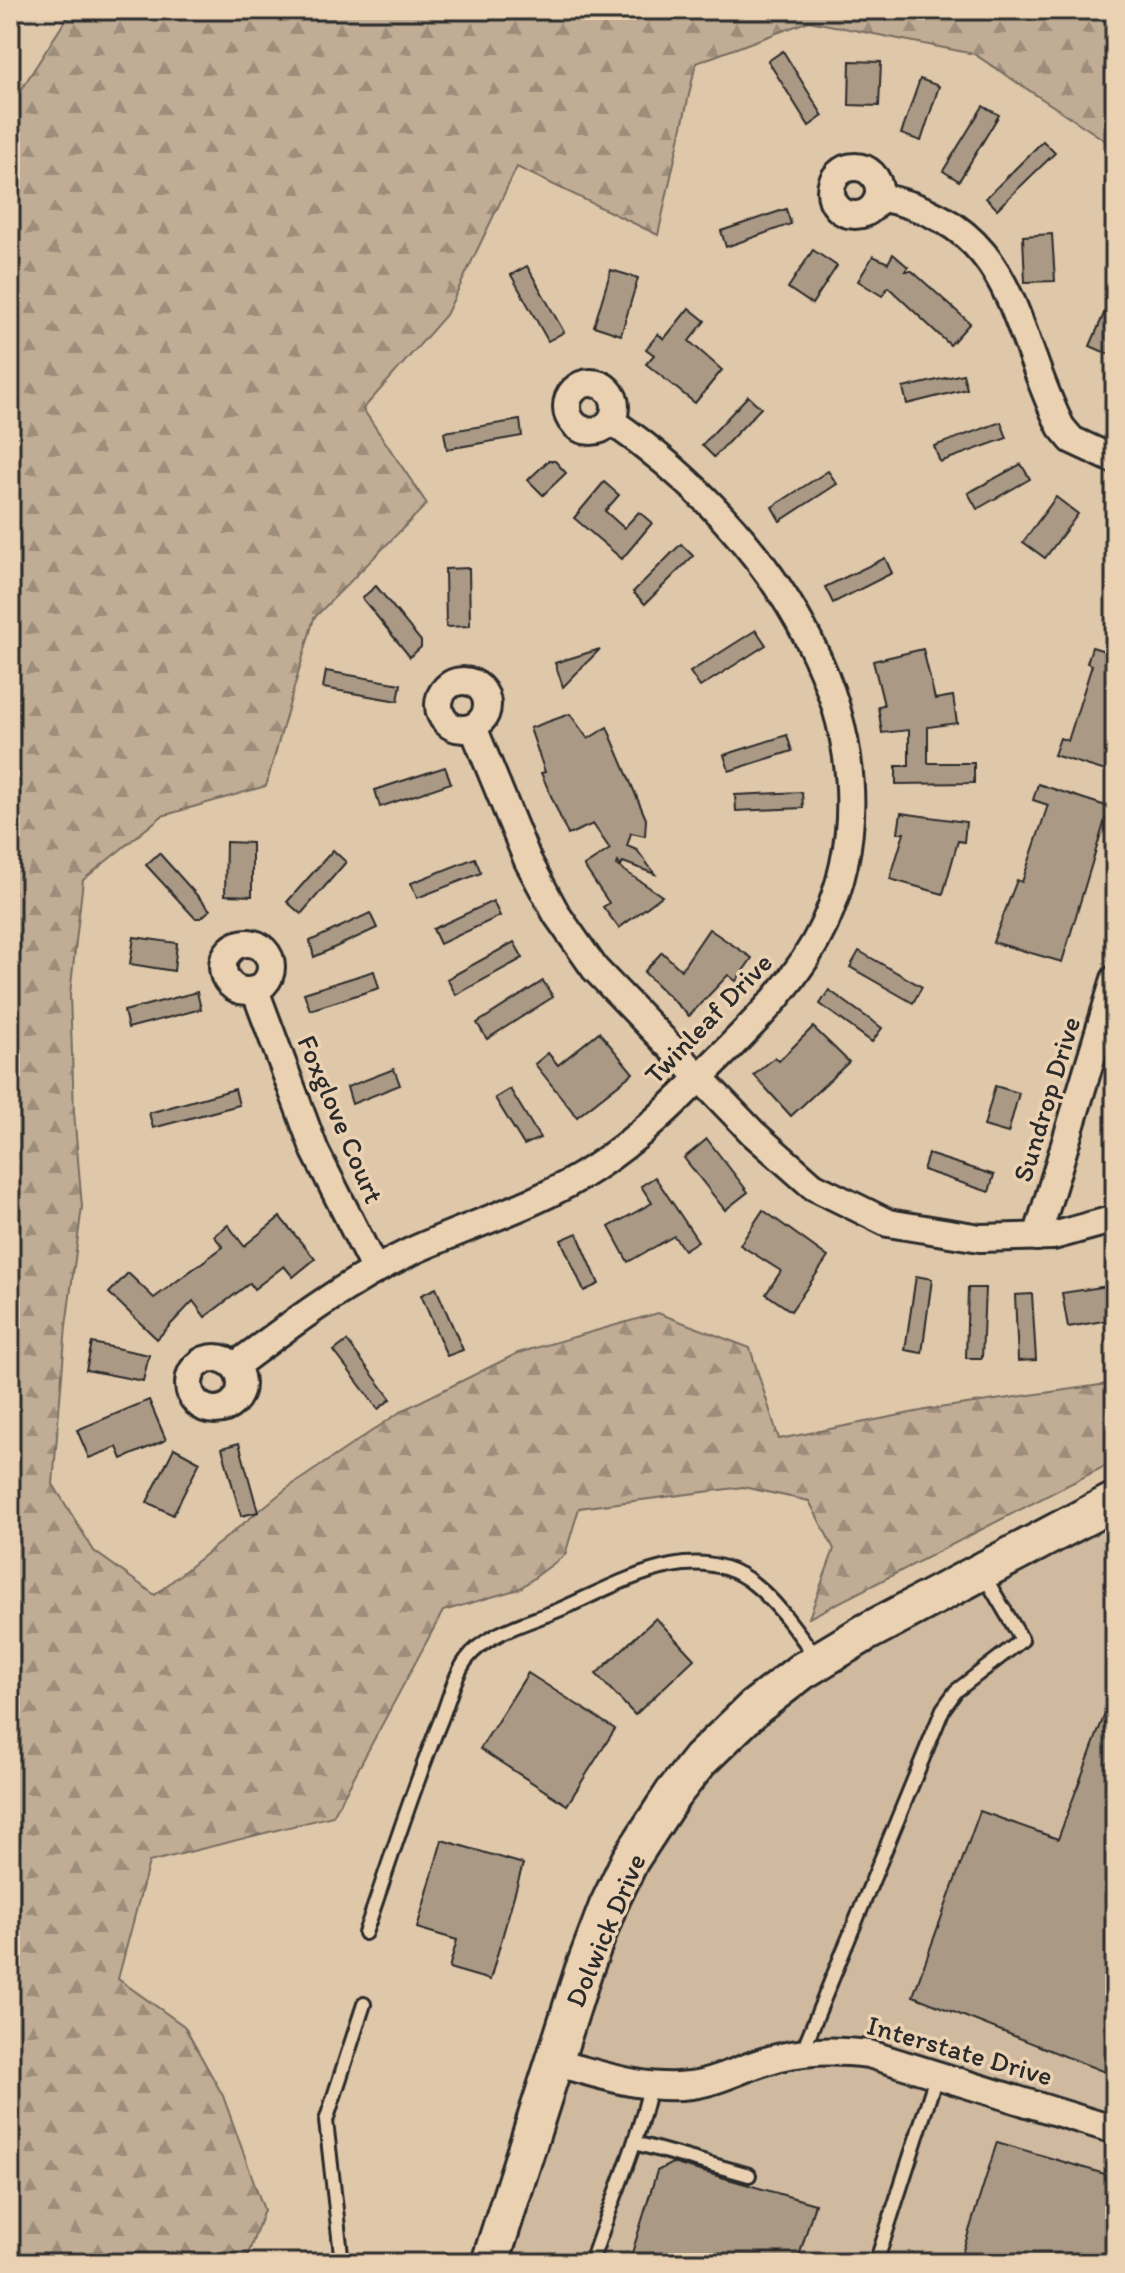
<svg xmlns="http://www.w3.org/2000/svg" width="1125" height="2273" font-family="Itim,sans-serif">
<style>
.built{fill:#cfb99f}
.forest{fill:url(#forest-firs);stroke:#766c60;stroke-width:2}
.building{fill:#aa9984;stroke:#2b2b2b;stroke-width:2}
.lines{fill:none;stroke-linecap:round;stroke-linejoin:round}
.service-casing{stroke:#2b2b2b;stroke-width:18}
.minor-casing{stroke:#2b2b2b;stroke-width:32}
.secondary-casing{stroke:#2b2b2b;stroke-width:42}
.service{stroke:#ead1b2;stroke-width:12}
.minor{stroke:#ead1b2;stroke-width:26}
.secondary{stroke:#ead1b2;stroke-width:36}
.labels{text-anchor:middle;stroke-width:7;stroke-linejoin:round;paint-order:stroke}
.street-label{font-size:28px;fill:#2b2b2b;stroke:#ead1b2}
</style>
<defs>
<pattern id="forest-firs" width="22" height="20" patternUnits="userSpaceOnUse" patternTransform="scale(2)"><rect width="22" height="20" fill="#c1ad95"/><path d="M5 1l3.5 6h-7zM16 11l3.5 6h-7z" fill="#9d8d7a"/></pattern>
</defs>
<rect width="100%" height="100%" fill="#dfc7aa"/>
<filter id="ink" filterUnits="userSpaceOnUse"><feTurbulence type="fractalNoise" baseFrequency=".0125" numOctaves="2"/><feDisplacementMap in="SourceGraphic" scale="16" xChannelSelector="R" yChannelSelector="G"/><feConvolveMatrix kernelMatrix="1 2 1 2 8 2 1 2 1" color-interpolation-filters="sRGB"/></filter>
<g filter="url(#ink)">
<!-- built -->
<path class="built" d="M1115 1501V2263H490L608 1906 754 1708Z"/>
<!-- forest -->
<path class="forest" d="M72 10H1115V147L974 54 809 21 696 63 658 235 517 167 446 315 363 409 427 504 314 618 266 786 162 816 83 880 70 994 74 1112 82 1207 66 1326 53 1484 94 1551 155 1595 286 1489 403 1410 518 1353 658 1313 750 1348 779 1439 931 1409 1115 1383V1461L809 1618 834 1549 809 1501 743 1487 579 1508 565 1555 519 1589 443 1611 333 1816 149 1862 118 1979 184 2026 223 2096 264 2210 245 2263H10V107Z"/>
<!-- building -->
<g class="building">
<path d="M783 51 823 116 809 126 768 61Z"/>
<path d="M850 61 881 62 879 106 849 105Z"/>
<path d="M920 79 939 86 921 141 901 134Z"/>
<path d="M983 106 999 115 959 181 943 171Z"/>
<path d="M1043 141 1055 153 997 209 986 198Z"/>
<path d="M786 209 791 224 726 247 721 231Z"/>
<path d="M1052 234 1055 281 1025 282 1023 236Z"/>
<path d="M813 250 837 266 812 304 788 288Z"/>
<path d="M893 254 908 267 905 271H912L970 323 950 345 888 287 882 296 858 281 873 256 888 263Z"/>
<path d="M527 266 564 332 548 341 511 275Z"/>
<path d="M611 270 638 278 621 335 594 326Z"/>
<path d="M1115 288V357L1090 346Z"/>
<path d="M689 308 705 321 689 341 722 370 695 403 646 364 654 355 646 349 658 334 664 339Z"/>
<path d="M963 374 967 389 907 404 903 388Z"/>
<path d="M748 396 761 408 714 457 702 445Z"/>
<path d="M520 420 522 436 447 449 444 432Z"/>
<path d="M1001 422 1007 438 940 462 934 446Z"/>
<path d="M548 461H555L566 473 543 495 528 480Z"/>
<path d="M1021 464 1030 479 977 509 968 493Z"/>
<path d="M828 471 837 484 780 521 772 507Z"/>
<path d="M604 482 619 495 605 511 624 528 639 512 652 523 622 559 574 518Z"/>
<path d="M1056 497 1078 514 1045 558 1023 542Z"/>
<path d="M681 544 693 556 645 604 633 592Z"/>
<path d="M885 558 892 573 833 603 825 587Z"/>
<path d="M469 568 470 626 446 627 445 569Z"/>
<path d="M376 586 421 641V647L410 657 362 598Z"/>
<path d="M756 630 766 645 700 687 690 672Z"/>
<path d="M1092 647 1115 654V774L1054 755 1060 738 1068 741 1092 665 1087 663Z"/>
<path d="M600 649 563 687 555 663Z"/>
<path d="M923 649 935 699 953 696 957 723 928 727V763H974V783L896 784V766H909V730L882 733 878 706 884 705 873 661Z"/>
<path d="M326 671 401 684 398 701 323 688Z"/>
<path d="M570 714 588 739 607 727 646 819 645 836 631 833 627 846 637 850 655 874 623 862 621 867 618 862 616 865 662 896 619 928 603 907 609 903 584 866 610 849 593 824 568 835 541 773 545 772 530 728Z"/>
<path d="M787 735 792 751 729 771 724 755Z"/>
<path d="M445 767 451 783 380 807 375 790Z"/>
<path d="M1038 784 1109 807 1062 962 993 942 1017 880 1022 882 1048 805 1033 800Z"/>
<path d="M802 792 803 808 736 811 735 795Z"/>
<path d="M901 813 966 822 964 842 958 841 943 894 890 879 904 833H898Z"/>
<path d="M226 842 252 843V896L225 895Z"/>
<path d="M333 850 346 862 301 914 287 902Z"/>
<path d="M159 853 210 910 201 918H195L146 865Z"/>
<path d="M475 858 481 873 417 898 411 883Z"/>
<path d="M493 901 500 916 440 944 433 929Z"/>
<path d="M370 913 377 928 314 957 310 941Z"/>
<path d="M709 929 752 958 736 981 728 975 689 1016 644 972 662 952 681 970Z"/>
<path d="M134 937 177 943 174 971 130 964Z"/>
<path d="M514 942 523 958 456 995 447 979Z"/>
<path d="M859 951 922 987 913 1003 850 967Z"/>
<path d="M374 971 379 988 310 1010 304 993Z"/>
<path d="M543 981 553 997 487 1039 477 1023Z"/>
<path d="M829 990 882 1028 872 1042 820 1004Z"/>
<path d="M197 992 201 1009 128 1028 124 1011Z"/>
<path d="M813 1027 849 1062 791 1116 754 1075 775 1057 779 1061Z"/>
<path d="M599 1032 633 1073 577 1117 535 1064 548 1053 558 1065Z"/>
<path d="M394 1069 400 1085 352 1104 347 1087Z"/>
<path d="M995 1086 1019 1093 1008 1133 984 1126Z"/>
<path d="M235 1089 239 1105 153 1128 149 1113Z"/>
<path d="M510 1089 540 1138 524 1145 495 1098Z"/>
<path d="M707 1139 748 1192 725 1210 684 1158Z"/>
<path d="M928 1154 994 1175 989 1192 923 1170Z"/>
<path d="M655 1177 698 1241 684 1250 674 1236 628 1262 609 1227 652 1203 641 1186Z"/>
<path d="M763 1210 828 1257 791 1311 766 1294 781 1271 740 1245Z"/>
<path d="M280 1217 315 1259 293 1277 284 1266 254 1289 250 1283 205 1317 193 1301 157 1339 109 1293 128 1273 154 1298 223 1247 214 1236 228 1225 244 1246Z"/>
<path d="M577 1233 599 1284 584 1291 561 1240Z"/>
<path d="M916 1276 932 1279 922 1353 905 1350Z"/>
<path d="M1115 1285V1319L1068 1327 1062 1293Z"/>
<path d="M436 1288 463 1350 447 1356 421 1295Z"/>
<path d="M968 1288H985L982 1358H966Z"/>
<path d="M1032 1294 1036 1360 1018 1361 1015 1295Z"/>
<path d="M347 1341 391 1399 378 1409 334 1351Z"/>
<path d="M92 1343 149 1355 143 1381 86 1370Z"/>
<path d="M149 1400 166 1440 122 1459 117 1447 89 1458 77 1430Z"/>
<path d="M239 1443 258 1512 241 1516 222 1448Z"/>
<path d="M174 1448 200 1462 173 1515 147 1502Z"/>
<path d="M656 1618 694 1659 635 1715 596 1674Z"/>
<path d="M528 1673 615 1729 567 1805 480 1749Z"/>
<path d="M1113 1692 1115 1693V2076L913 1996 980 1811 1058 1839Z"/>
<path d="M442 1840 523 1864 490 1980 449 1968 457 1940 417 1928Z"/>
<path d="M997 2142 1115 2177V2263H959Z"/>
<path d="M672 2163 815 2204 797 2263H629L657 2171Z"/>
</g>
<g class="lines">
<defs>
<g id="service">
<path d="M365 1933C390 1862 412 1791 440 1722 448 1703 454 1676 466 1660 486 1632 531 1622 561 1609 619 1584 696 1536 754 1584 779 1604 797 1632 817 1658"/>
<path d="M802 2052 943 1709 956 1691 1022 1640 983 1574"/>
<path d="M635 2143 749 2175"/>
<path d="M342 2263 326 2121 364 2004"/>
<path d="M591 2263C610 2204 637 2147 650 2086"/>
<path d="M876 2263 937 2074"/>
</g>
<g id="minor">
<circle cx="855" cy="191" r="24"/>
<path d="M879 197C1017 224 1009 322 1061 427L1072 440 1115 460"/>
<circle cx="591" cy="407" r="24"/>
<circle cx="463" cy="705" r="24"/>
<path d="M473 727 528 861 557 915 595 969 753 1133 813 1186 888 1223 980 1238 1053 1236 1115 1219"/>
<circle cx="247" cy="967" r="24"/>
<path d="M255 990 315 1151 375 1270"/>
<path d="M1037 1237 1115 979"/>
<circle cx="215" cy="1384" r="26"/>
<path d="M235 1366C291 1324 347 1282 410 1252 471 1224 537 1206 594 1168 637 1140 675 1103 711 1066 754 1023 798 981 824 925 911 731 768 528 611 421"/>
<path d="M553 2062C599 2074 643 2091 691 2085 718 2082 741 2068 766 2061 801 2050 834 2050 869 2054L1115 2130"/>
</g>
<path id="secondary" d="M490 2263 583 1972 608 1906 630 1860 673 1794 700 1760 754 1708 802 1671 865 1633 1115 1501"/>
</defs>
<!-- service casing -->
<use href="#service" class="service-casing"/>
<!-- minor casing -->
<use href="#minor" class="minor-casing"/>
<!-- secondary casing -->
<use href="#secondary" class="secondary-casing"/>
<!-- service -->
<use href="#service" class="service"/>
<!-- minor -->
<use href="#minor" class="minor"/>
<!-- secondary -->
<use href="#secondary" class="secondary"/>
</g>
</g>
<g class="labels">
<!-- street labels -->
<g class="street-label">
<text transform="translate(708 1018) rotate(-46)" y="10">Twinleaf Drive</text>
<text transform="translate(1046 1099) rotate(-73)" y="10">Sundrop Drive</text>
<text transform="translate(341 1119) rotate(67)" y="10">Foxglove Court</text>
<text transform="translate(605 1930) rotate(-67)" y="10">Dolwick Drive</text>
<text transform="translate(960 2050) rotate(16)" y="10">Interstate Drive</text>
</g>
</g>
<!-- margin -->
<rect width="1125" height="2273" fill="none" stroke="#ead1b2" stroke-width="40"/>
<rect x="20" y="20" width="1085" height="2233" fill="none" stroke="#2b2b2b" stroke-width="3" filter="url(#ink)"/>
</svg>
